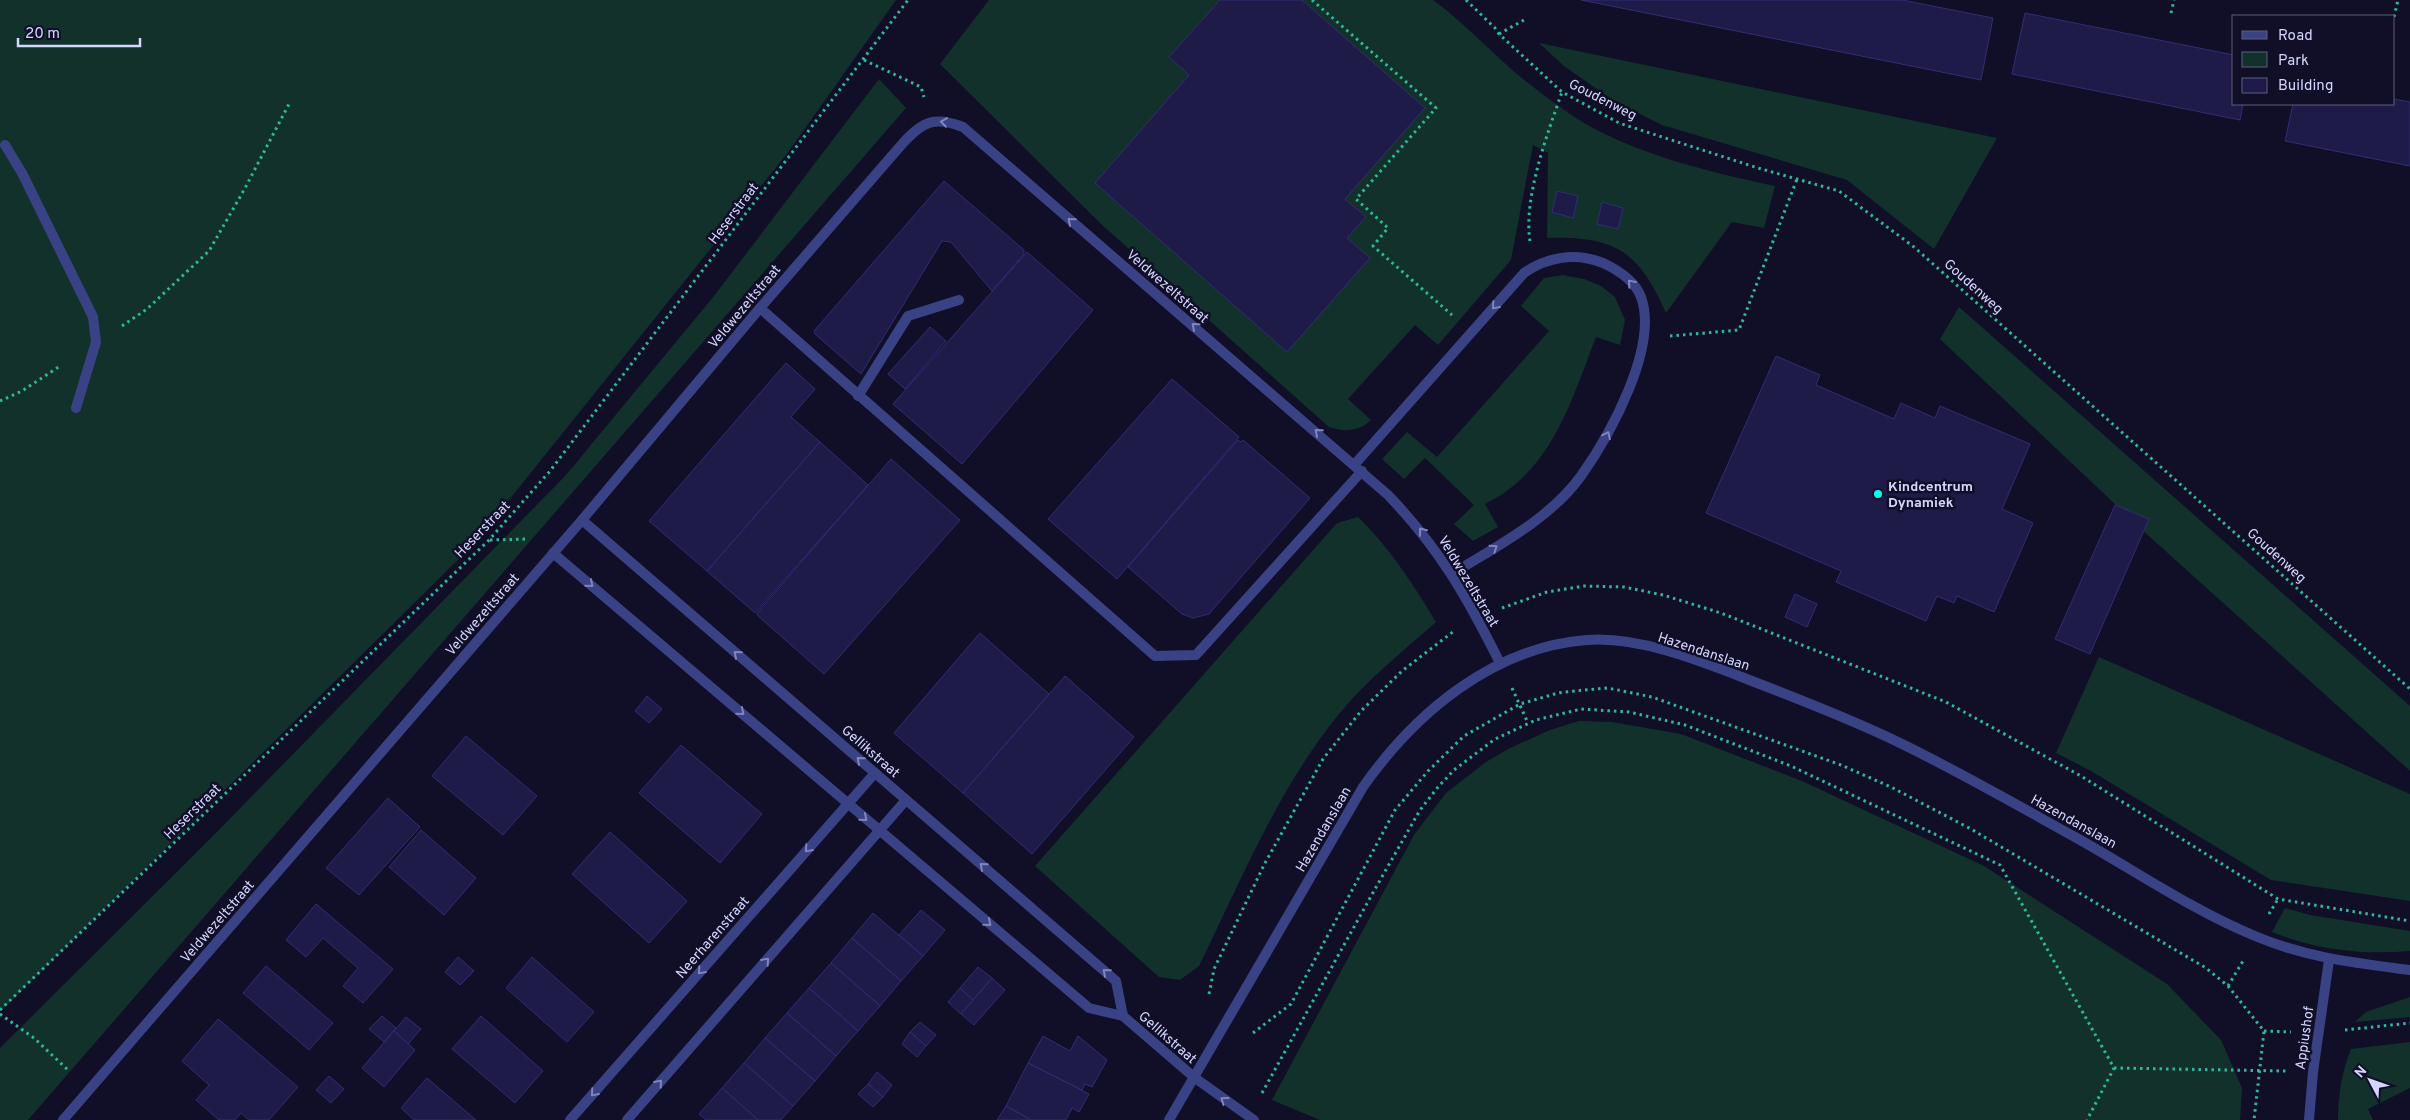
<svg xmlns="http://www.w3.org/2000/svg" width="2410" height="1120" font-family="Overpass,sans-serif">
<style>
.green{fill:#12312b}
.building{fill:#1e1b48;stroke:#312d74}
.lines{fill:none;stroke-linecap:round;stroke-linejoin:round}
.path{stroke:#2eb99d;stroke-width:3;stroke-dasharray:2.5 4;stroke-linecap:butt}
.service{stroke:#3a4286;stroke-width:10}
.minor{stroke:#3a4286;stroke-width:10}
.tertiary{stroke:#3a4286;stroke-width:10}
.oneway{stroke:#8085bc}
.poi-dot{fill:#01fff4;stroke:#100f27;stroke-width:2}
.labels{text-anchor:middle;stroke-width:5;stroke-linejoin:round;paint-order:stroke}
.street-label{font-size:14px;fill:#d5d6ff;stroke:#100f27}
.poi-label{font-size:14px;font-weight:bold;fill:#d5d6ff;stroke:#100f27;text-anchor:start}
</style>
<rect width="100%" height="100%" fill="#100f27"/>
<!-- green -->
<g class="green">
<path d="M0 0H896L789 151 473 545 0 1012Z"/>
<path d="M989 0H1433C1468 25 1496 59 1531 85 1547 98 1566 112 1584 123 1639 155 1713 173 1775 186L1764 228 1732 222 1666 313C1639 251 1615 236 1547 238L1548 153 1533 145 1511 260 1438 345 1415 325 1348 399 1371 420C1358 432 1345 432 1329 427L1101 224 940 64Z"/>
<path d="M1539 43 1963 131 1997 138 1934 249 1847 180 1662 125 1614 101 1564 66Z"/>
<path d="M879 79 906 108 28 1120H0V1048L210 839 566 475 714 296Z"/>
<path d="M1563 275 1584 279 1601 286 1615 297 1625 320 1620 345 1596 337C1575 391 1557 454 1508 490 1501 496 1492 500 1485 504L1498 527 1473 541 1454 524 1474 505 1425 458 1404 479 1382 459 1407 432 1437 457 1549 331 1521 306 1544 278Z"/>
<path d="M1959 307 2410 706V771L2151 538 1940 339Z"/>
<path d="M1358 517C1390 548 1413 584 1436 622 1403 651 1367 680 1339 714 1278 789 1241 880 1199 966L1180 980 1159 977 1035 866 1337 523Z"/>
<path d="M2099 657 2410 794V901L2271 880 2091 771 2056 753Z"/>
<path d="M1579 721 1612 722 1681 734 1802 781 1984 866 2167 984 2221 1040 2242 1088 2240 1120H1320L1272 1100 1414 835 1446 793 1486 762 1508 749 1550 730Z"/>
<path d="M2285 908 2310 915 2410 931V951C2362 955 2317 950 2272 932Z"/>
<path d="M2410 997V1017L2355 1022 2366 1012Z"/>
<path d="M2410 1042V1088L2368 1109 2373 1120H2338C2338 1095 2342 1072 2351 1049Z"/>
</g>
<!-- building -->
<g class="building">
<path d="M1220 0H1302L1425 108 1345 199 1366 217 1347 238 1370 258 1287 352 1095 183 1189 75 1169 57Z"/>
<path d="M1581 0H1902L1993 18 1981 80Z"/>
<path d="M2025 13 2234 55V104H2243L2240 120 2012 74Z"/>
<path d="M2394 99 2410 102V166L2285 141 2293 104H2394Z"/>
<path d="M944 181 1024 250V254L992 291 951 242 942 241 861 374 815 334 814 331Z"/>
<path d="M1557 191 1578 196 1573 218 1552 212Z"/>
<path d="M1602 202 1623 208 1618 229 1597 224Z"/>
<path d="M1027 252 1093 310 962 464 893 404Z"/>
<path d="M930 327 946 341 905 389 888 374Z"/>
<path d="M1776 356 1820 375 1816 385 1894 419 1901 403 1935 418 1940 406 2030 444 2002 509 2033 523 1994 612 1957 596 1954 603 1937 596 1926 621 1836 582 1841 571 1706 513Z"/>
<path d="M786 363 815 389 791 417 820 442 707 571 649 521Z"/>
<path d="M1172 379 1239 437 1117 579 1048 519Z"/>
<path d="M1238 440 1241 442 1243 440 1310 498 1209 614 1193 618 1182 614 1128 567Z"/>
<path d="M820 442 868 485 755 613 707 571Z"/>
<path d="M891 459 960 520 824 674 757 615 758 612Z"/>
<path d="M2115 505 2149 519 2090 654 2055 639Z"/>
<path d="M1795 594 1817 604 1807 627 1785 617Z"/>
<path d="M980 633 1049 694 963 793 894 733Z"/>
<path d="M1065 676 1134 737 1032 854 963 793Z"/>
<path d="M647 696 662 709 649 723 635 711Z"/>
<path d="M466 736 537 796 503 835 432 776Z"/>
<path d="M681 745 762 814 720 863 639 793Z"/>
<path d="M388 798 420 827 359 895 326 868Z"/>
<path d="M421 830 476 878 444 915 389 867Z"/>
<path d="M610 832 687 901 649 943 572 874Z"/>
<path d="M316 904 393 969 363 1003 343 986 358 968 323 938 306 957 286 940Z"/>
<path d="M921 910 945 930 923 956 899 935Z"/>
<path d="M873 913 923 956 901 981 852 938Z"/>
<path d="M852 938 901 981 880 1006 831 963Z"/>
<path d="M458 957 474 971 460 985 445 972Z"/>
<path d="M532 957 594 1012 567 1042 506 988Z"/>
<path d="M831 963 880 1006 858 1031 809 988Z"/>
<path d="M266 966 333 1023 309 1050 243 993Z"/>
<path d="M978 967 992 978 973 1000 960 988Z"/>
<path d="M992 978 1005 990 974 1025 961 1014Z"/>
<path d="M809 988 858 1031 836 1056 787 1013Z"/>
<path d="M960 988 973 1000 961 1014 948 1002Z"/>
<path d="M787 1013 836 1056 815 1081 765 1038Z"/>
<path d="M382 1016 396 1028 384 1042 369 1029Z"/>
<path d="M481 1016 543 1071 515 1103 452 1049Z"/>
<path d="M406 1017 421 1029 408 1044 394 1031Z"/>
<path d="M218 1019 298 1087 269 1120H249L241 1113 235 1120H219L196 1100 209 1085 182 1061Z"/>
<path d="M920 1022 936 1035 926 1046 910 1032Z"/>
<path d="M394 1031 415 1050 384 1087 362 1068Z"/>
<path d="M910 1032 926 1046 917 1057 902 1044Z"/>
<path d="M1043 1036 1070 1051 1078 1036 1107 1060 1092 1087 1085 1084 1082 1090 1028 1063Z"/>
<path d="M765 1038 815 1081 793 1106 744 1063Z"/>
<path d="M744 1063 793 1106 781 1120H758L722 1088Z"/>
<path d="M1028 1063 1089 1094 1079 1112 1072 1108 1066 1120H1031L1006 1106Z"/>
<path d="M877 1072 892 1085 883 1097 868 1084Z"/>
<path d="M329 1076 344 1089 331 1103 316 1090Z"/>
<path d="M427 1078 476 1120H414L401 1108Z"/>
<path d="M868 1084 883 1097 873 1107 858 1094Z"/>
<path d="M722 1088 758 1120H706L699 1114Z"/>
<path d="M1006 1106 1031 1120H997Z"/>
</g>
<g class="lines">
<!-- path -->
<g class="path">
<path d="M1312 0 1436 108 1356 199 1388 228 1373 246 1452 315"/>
<path d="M1466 0 1495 28 1499 34 1562 92 1619 123 1758 168 1839 191 1914 247 2410 689"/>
<path d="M2171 13 2174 0"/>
<path d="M2394 17 2398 0"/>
<path d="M1499 34 1524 20"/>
<path d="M864 60 921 87 924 97"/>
<path d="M1530 241C1523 198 1548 132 1562 92"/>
<path d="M122 326 147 309 209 251 244 190 289 104"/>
<path d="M1670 336 1739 330 1797 179"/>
<path d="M0 401 22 391 60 366"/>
<path d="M490 540 529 539"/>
<path d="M1502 608 1547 592 1584 586 1624 587 1663 595 1721 613 1946 702 2081 776 2278 899 2410 921"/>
<path d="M1512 688 1528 723"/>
<path d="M2269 914 2278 899"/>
<path d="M2228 986 2243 961"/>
<path d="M1209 994 1214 969 1265 863 1323 759 1361 711 1402 671 1454 631"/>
<path d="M0 1010 489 540 550 471 908 0"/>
<path d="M0 1014 34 1038 69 1071"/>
<path d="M2345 1030 2410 1023"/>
<path d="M2264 1031 2291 1032"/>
<path d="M1253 1033 1291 1004 1395 810 1428 771 1464 736 1520 704 1558 693 1584 690 1608 688 1652 697 1841 765 1891 787 1971 829 2206 968 2228 986 2264 1031 2254 1120"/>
<path d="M2114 1068 2286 1071"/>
<path d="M1262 1093 1375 889 1420 810 1438 787 1454 770 1495 739 1536 720 1581 709 1629 712 1685 725 1791 766 2000 865 2114 1068 2087 1120"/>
</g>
<!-- service -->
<g class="service">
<path d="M5 145 22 173 93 317 96 342 76 408"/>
<path d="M760 308 1155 656 1196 655 1362 471"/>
<path d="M858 396 908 316 959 300"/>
<path d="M1355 464 1524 273C1547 257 1575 252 1603 263 1618 270 1635 281 1641 297 1659 347 1610 435 1581 476 1550 519 1497 546 1452 574"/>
</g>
<!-- minor -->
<g class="minor">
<path d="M582 520 1116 981 1123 1016"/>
<path d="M553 553 1089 1008 1123 1016 1195 1078 1254 1120"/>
<path d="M63 1120 582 520 760 308 903 143C923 121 935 116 963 127L1388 495C1440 549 1467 597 1500 663"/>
<path d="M570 1120 875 773"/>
<path d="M627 1120 906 800"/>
<path d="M2309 1120 2313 1072 2329 960"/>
</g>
<!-- tertiary -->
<path class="tertiary" d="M1169 1120 1363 787C1415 713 1493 647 1587 640 1640 636 1703 662 1752 681 1801 700 1851 719 1898 742 1958 771 2017 805 2075 837 2134 870 2192 910 2255 936 2307 958 2355 963 2410 970"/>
</g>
<!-- one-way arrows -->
<defs><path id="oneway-chevron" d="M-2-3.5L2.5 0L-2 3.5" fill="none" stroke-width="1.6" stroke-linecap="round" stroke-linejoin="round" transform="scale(1.25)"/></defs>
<g class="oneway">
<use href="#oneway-chevron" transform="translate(944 122) rotate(-172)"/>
<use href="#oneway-chevron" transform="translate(1071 221) rotate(-139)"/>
<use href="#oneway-chevron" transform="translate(1631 283) rotate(-131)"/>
<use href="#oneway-chevron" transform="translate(1495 306) rotate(131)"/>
<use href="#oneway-chevron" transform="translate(1195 326) rotate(-139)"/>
<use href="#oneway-chevron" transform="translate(1318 432) rotate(-139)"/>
<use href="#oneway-chevron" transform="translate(1607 435) rotate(-64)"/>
<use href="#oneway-chevron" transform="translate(1422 531) rotate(-128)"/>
<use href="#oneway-chevron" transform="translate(1494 548) rotate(-34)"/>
<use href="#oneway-chevron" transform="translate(590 584) rotate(40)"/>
<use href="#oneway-chevron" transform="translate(737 654) rotate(-139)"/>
<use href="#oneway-chevron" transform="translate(741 712) rotate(40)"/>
<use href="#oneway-chevron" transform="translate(860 760) rotate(-139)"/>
<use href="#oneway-chevron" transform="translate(864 818) rotate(40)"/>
<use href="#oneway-chevron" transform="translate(808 849) rotate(131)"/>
<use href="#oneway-chevron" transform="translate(983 866) rotate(-139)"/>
<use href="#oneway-chevron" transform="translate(988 923) rotate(40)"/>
<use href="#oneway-chevron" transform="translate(766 961) rotate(-49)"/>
<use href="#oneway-chevron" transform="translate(701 971) rotate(131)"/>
<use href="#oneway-chevron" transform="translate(1106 972) rotate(-139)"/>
<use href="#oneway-chevron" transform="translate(659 1083) rotate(-49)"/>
<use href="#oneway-chevron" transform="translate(594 1093) rotate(131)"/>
<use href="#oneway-chevron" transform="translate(1224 1100) rotate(-144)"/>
</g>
<!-- markers -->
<circle class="poi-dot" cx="1878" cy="494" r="5"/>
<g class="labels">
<!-- street labels -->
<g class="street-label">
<text transform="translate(1603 99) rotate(27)" y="5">Goudenweg</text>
<text transform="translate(733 213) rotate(-53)" y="5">Heserstraat</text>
<text transform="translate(1168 286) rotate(41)" y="5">Veldwezeltstraat</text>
<text transform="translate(1974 286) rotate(42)" y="5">Goudenweg</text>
<text transform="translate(744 306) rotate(-50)" y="5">Veldwezeltstraat</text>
<text transform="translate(482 529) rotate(-46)" y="5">Heserstraat</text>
<text transform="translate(2277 555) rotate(42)" y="5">Goudenweg</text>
<text transform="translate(1469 581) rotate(59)" y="5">Veldwezeltstraat</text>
<text transform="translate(482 614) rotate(-49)" y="5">Veldwezeltstraat</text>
<text transform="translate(1704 651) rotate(18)" y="5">Hazendanslaan</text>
<text transform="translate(871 751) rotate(41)" y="5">Gellikstraat</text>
<text transform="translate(192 811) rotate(-44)" y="5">Heserstraat</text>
<text transform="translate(2074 821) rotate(29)" y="5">Hazendanslaan</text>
<text transform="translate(1323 829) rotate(-60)" y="5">Hazendanslaan</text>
<text transform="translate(217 921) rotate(-49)" y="5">Veldwezeltstraat</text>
<text transform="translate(712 937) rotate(-49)" y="5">Neerharenstraat</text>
<text transform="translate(1168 1037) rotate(41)" y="5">Gellikstraat</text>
<text transform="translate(2304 1038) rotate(-82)" y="5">Appiushof</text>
</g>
<!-- poi labels -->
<g class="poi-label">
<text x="1888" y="491">Kindcentrum<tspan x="1888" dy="16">Dynamiek</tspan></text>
</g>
</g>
<!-- legend -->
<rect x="2232" y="15" width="162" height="90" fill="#100f27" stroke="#5f5f7d"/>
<rect x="2242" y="31" width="25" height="8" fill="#3a4286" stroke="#5f5f7d"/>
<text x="2278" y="40" font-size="15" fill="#d5d6ff">Road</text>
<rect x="2242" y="52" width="25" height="15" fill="#12312b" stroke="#5f5f7d"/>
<text x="2278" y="65" font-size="15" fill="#d5d6ff">Park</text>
<rect x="2242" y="78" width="25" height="15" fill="#1e1b48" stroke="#5f5f7d"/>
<text x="2278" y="90" font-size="15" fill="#d5d6ff">Building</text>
<!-- north arrow -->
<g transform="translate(2370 1080) rotate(311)" stroke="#100f27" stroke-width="4" paint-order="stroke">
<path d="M0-4L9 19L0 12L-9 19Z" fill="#d5d6ff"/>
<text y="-8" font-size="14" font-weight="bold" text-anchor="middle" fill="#d5d6ff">N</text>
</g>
<!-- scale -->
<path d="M18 38v8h122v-8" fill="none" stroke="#d5d6ff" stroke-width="2.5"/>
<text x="25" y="38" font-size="15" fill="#d5d6ff" stroke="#100f27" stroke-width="4" paint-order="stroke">20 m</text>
</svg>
